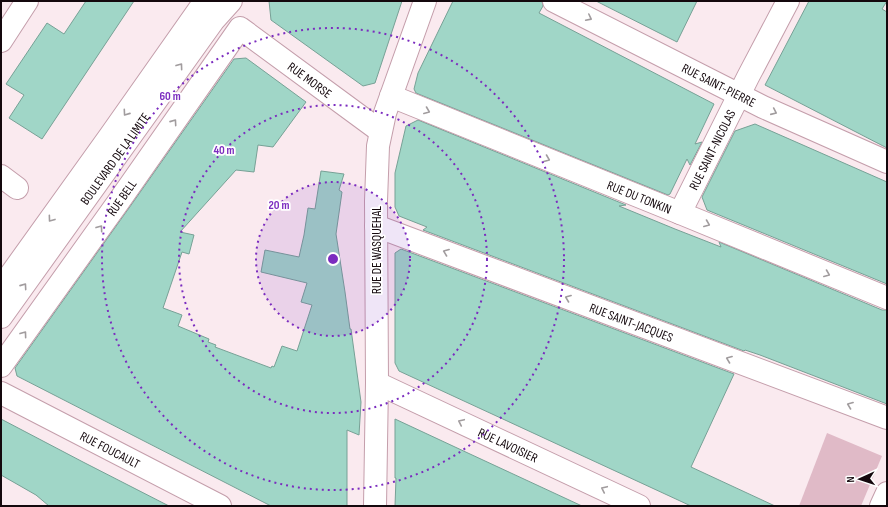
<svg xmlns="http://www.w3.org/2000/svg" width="888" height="507" font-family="'Sofia Sans Condensed',sans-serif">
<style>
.green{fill:#e0bac7}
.building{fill:#a0d6c7;stroke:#77a196}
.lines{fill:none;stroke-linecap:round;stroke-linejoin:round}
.minor-casing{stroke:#c49eab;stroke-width:24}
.major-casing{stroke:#c49eab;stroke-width:24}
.minor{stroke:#fff;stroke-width:22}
.major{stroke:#fff;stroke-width:22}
.oneway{stroke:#a19c9e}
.ring{fill:none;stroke:#7b2cbf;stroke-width:2;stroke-dasharray:2 4}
.labels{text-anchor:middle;stroke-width:3.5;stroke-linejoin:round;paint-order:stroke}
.street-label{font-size:13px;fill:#14080d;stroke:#fff}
.centre{fill:#7b2cbf;stroke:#fff;stroke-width:2}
.ring-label{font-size:12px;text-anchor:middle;font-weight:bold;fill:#7b2cbf;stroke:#fff;stroke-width:3.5;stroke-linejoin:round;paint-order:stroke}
</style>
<rect width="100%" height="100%" fill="#faeaef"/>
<!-- green -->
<path class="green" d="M827 433 882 456 861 506H799Z"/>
<!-- building -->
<g class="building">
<path d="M86 1H134L42 139 9 118 24 95 6 84 47 23 64 34Z"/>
<path d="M269 1H402L375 83 363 86 271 20Z"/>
<path d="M453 1H542L543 6 539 13 714 104 695 144 702 142 690 165 687 159 670 194 668 195 416 93 414 89 418 73Z"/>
<path d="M596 1H697L677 42Z"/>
<path d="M809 1H887L882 9 887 12V148L765 85Z"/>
<path d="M246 58 306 102 273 147 258 145 254 172 236 170 180 232 194 235 189 254 182 252 163 308 182 315 178 326 209 339 208 342 216 345 215 347 271 368 272 366 274 367 282 346 297 351 312 305 301 302 307 283 261 272 265 250 299 257 304 235 308 208 315 209 321 171 344 174 339 190 342 192 336 234 345 292 350 329H351L361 402 359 435 347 430V506H271L17 376 15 368 129 208 234 59Z"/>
<path d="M418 120 626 205 619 206 675 229 721 247 719 242 882 310H887V404L760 355 745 350 744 351 423 230 427 227 399 216 395 207V173L406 126Z"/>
<path d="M755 124 887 182V284L707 210 702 197 735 131Z"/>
<path d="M401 249 734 374 691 467 775 506H691L399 371 395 363V253Z"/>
<path d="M1 419 83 462 169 506H49L36 495 1 475Z"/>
<path d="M395 419 470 454 582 506H395L396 478H395Z"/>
</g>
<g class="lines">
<defs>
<g id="minor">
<path id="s1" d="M554 1 763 107 887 162"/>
<path d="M1 41 27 1"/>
<path id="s2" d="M391 96 680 213 887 298"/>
<path d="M1 176 17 188"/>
<path id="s3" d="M680 213 748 77 788 1"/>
<path id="s4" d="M376 226 887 418"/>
<path id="s5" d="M1 366 119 201 240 28 380 131"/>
<path id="s6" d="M377 383 639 506"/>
<path id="s7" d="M1 393 220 506"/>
<path d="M375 506 377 383 376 201 378 146 385 113 425 1"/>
<path d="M881 506 887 493"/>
</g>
<g id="major">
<path d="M1 288 110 136 205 1"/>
<path id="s8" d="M1 317 213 21 231 1"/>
</g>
</defs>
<!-- minor casing -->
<use href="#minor" class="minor-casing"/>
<!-- major casing -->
<use href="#major" class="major-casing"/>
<!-- minor -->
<use href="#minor" class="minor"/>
<!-- major -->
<use href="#major" class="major"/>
</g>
<!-- one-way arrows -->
<defs><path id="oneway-chevron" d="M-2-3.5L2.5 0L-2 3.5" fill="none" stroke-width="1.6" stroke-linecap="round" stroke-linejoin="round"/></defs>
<g class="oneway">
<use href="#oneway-chevron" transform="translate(589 18) rotate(27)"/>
<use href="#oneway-chevron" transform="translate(180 66) rotate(-54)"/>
<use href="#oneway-chevron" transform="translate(427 111) rotate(22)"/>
<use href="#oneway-chevron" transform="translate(774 112) rotate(24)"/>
<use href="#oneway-chevron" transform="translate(126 113) rotate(125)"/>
<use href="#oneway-chevron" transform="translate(174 122) rotate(-55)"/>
<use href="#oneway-chevron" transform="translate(547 159) rotate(22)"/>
<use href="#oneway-chevron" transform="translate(51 219) rotate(126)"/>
<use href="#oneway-chevron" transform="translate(707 224) rotate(22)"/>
<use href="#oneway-chevron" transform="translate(100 228) rotate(-54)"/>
<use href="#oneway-chevron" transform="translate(446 252) rotate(-159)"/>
<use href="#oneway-chevron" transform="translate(827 274) rotate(22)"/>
<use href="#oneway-chevron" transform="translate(24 286) rotate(-55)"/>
<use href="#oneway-chevron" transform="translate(568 298) rotate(-159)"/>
<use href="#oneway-chevron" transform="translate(24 334) rotate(-54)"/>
<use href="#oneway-chevron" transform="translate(729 359) rotate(-159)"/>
<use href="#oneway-chevron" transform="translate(850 405) rotate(-159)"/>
<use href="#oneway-chevron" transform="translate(461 422) rotate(-155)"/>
<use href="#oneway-chevron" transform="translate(604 489) rotate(-155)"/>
</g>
<!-- distance rings -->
<circle cx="333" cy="259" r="77" fill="#7b2cbf" fill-opacity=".12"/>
<g class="ring">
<circle cx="333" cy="259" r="77"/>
<circle cx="333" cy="259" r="154"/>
<circle cx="333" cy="259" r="231"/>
</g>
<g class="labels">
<!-- street labels -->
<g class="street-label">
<text dy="5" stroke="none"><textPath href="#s5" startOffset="501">RUE MORSE</textPath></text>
<text dy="5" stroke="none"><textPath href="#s1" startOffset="185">RUE SAINT-PIERRE</textPath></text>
<text dy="5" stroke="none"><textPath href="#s3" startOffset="71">RUE SAINT-NICOLAS</textPath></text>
<text dy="5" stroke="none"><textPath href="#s8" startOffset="195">BOULEVARD DE LA LIMITE</textPath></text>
<text dy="5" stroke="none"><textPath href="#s2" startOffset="268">RUE DU TONKIN</textPath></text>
<text dy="5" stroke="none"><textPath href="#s5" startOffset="207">RUE BELL</textPath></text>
<text transform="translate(376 250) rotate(-90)" y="5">RUE DE WASQUEHAL</text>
<text dy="5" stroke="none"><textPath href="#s4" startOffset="273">RUE SAINT-JACQUES</textPath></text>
<text dy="5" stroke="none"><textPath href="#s6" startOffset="145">RUE LAVOISIER</textPath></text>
<text dy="5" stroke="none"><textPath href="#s7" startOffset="123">RUE FOUCAULT</textPath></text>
</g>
</g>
<circle cx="333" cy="259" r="6" class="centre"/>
<g class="ring-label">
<text x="170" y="100">60 m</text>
<text x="224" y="154">40 m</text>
<text x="279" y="209">20 m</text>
</g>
<!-- border -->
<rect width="888" height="507" fill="none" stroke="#14080d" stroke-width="4"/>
<!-- north arrow -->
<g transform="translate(860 479) rotate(267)" stroke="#ffffff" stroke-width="3" paint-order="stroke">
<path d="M0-3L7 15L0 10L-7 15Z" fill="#14080d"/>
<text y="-6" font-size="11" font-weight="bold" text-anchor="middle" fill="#14080d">N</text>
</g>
</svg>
